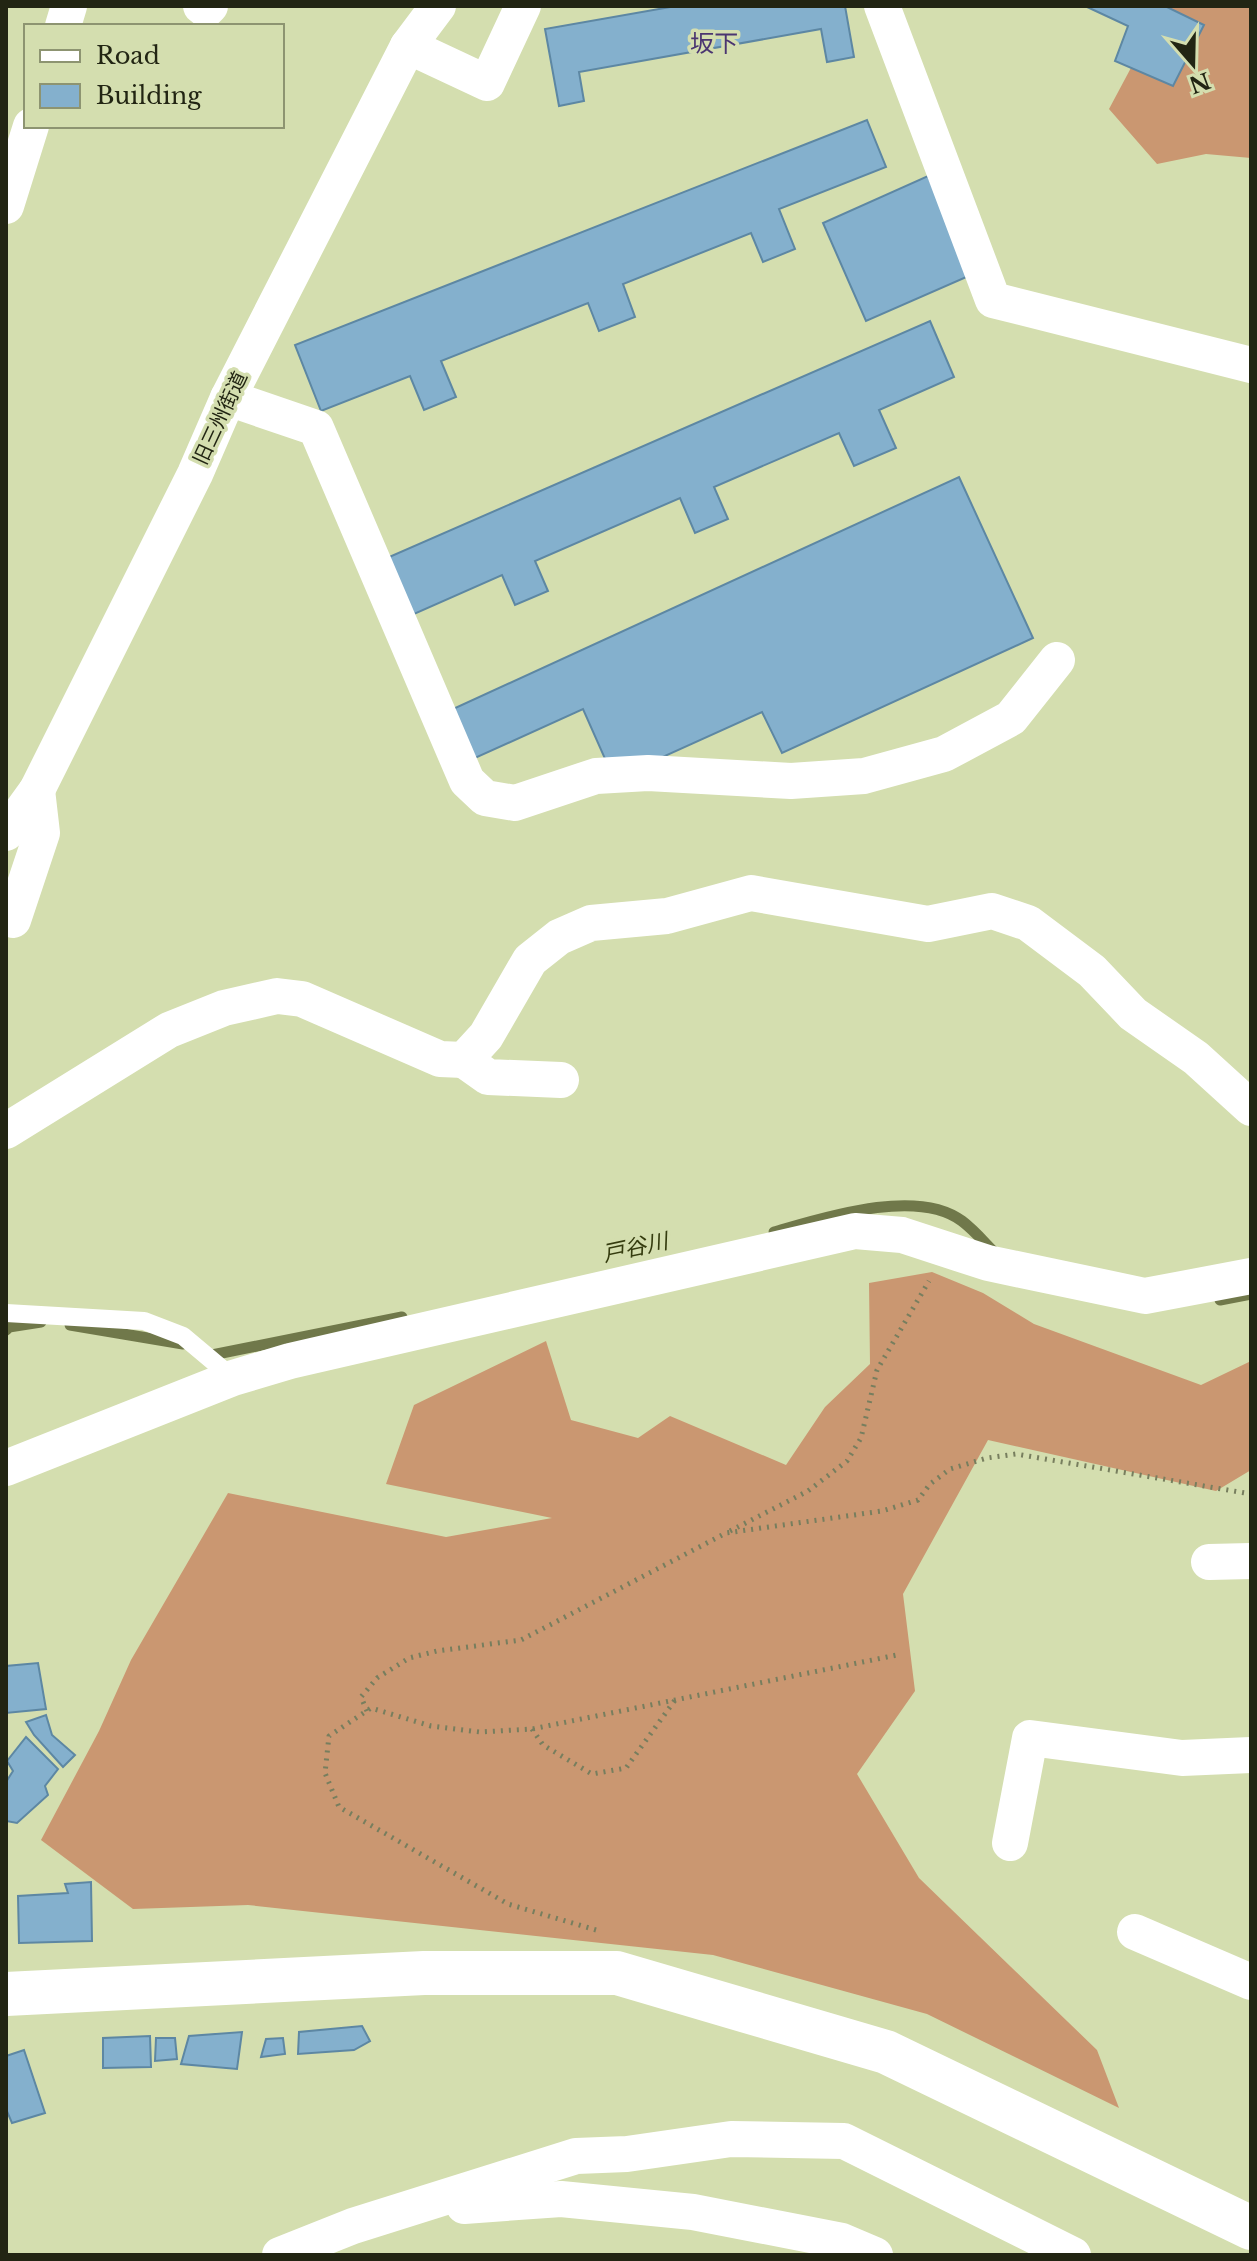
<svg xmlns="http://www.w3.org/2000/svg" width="1257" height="2261" font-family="'Libre Baskerville','Noto Sans JP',serif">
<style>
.forest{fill:#ca9771}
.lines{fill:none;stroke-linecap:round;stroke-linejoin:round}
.stream{stroke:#70784a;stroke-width:11}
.building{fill:#84b0cd;stroke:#5d87a3;stroke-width:2}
.path{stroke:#777e5e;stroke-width:5;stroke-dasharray:2 6;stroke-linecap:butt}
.service{stroke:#fff;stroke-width:18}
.minor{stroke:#fff;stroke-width:36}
.tertiary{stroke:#fff;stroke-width:44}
.labels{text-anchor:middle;stroke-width:7;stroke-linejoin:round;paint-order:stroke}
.street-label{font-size:20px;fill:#222513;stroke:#d4deaf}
.water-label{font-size:22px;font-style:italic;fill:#353c0f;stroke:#d4deaf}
.quarter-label{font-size:24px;fill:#4a3571;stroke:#d4deaf}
</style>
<rect width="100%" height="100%" fill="#d4deaf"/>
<!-- forest -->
<g class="forest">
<path d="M1164 6H1251V158L1206 154 1157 164 1109 109Z"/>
<path d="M932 1272 983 1293 1034 1324 1201 1385 1251 1361V1470L1216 1491 988 1440 903 1594 915 1691 857 1774 919 1878 1097 2050 1119 2108 927 2014 713 1955 248 1905 133 1909 41 1840 99 1731 131 1660 228 1493 446 1537 552 1518 386 1484 414 1405 546 1341 571 1420 638 1438 670 1416 786 1465 825 1407 870 1364 869 1283Z"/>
</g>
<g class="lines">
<!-- stream -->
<g class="stream">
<path d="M774 1232C823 1218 917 1187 962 1221 974 1230 984 1242 994 1252"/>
<path d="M1220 1300 1251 1294"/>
<path d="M70 1325 183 1344"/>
<path d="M6 1330 9 1327 41 1322"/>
<path d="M207 1356 402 1317"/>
</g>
</g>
<!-- building -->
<g class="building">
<path d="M676 6H845L854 57 827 62 821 29 579 72 584 101 559 106 545 29Z"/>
<path d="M1085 6H1165L1204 25 1173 86 1115 61 1128 26Z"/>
<path d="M867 120 886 167 779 209 795 249 763 262 751 233 623 284 635 317 599 331 588 303 441 361 456 397 424 410 410 376 321 411 295 345Z"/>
<path d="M928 176 971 275 866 321 823 223Z"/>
<path d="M930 321 954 377 879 410 896 448 854 466 839 433 714 487 728 519 695 533 680 498 535 561 548 591 515 605 502 575 405 618 380 561Z"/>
<path d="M959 477 1033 638 782 753 762 712 614 779 583 709 475 758 453 709Z"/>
<path d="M38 1663 46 1709 6 1713V1666Z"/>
<path d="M46 1715 52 1735 75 1755 63 1767 34 1735 26 1722Z"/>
<path d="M26 1737 58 1769 45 1786 48 1795 17 1823 6 1821V1782L13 1771 7 1761Z"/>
<path d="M91 1882 92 1941 19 1943 18 1896 68 1893 65 1884Z"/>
<path d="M362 2026 370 2041 354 2050 298 2054 299 2032Z"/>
<path d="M242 2032 237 2069 181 2064 189 2036Z"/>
<path d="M150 2036 151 2067 103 2068V2038Z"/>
<path d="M156 2038H175L177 2059 155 2061Z"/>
<path d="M283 2038 285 2054 261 2057 266 2039Z"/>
<path d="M24 2050 45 2113 12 2123 6 2109V2056Z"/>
</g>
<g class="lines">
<!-- path -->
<g class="path">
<path d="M730 1531 808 1491 847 1461 861 1438 877 1370 929 1281"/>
<path d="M367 1711 361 1697 377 1678 409 1658 437 1651 521 1640 726 1533 882 1511 918 1500 930 1484 950 1469 987 1458 1016 1454 1251 1494"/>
<path d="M532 1729 543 1745 592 1774 626 1768 675 1700"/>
<path d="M596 1930 508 1904 339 1807 325 1773 329 1736 371 1708 431 1726 480 1732 532 1729 897 1655"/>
</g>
<!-- service -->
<path class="service" d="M6 1313 144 1321 183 1336 233 1378"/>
<!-- minor -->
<g class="minor">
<path d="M201 6 206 10 210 6"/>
<path d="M882 6 993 300 1251 365"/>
<path d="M63 26 69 6"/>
<path d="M408 46 487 83 523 6"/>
<path d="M6 206 31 126"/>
<path d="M228 398 316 428 467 781 485 798 515 803 596 776 648 773 791 781 864 776 944 754 1011 718 1057 660"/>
<path d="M6 833 37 790 195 474 228 398 408 46 438 6"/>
<path d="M13 920 42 833 37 790"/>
<path d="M464 1060 488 1077 561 1080"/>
<path d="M6 1131 169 1030 224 1008 277 996 302 999 440 1059 464 1060 486 1036 530 960 559 937 591 923 667 916 751 893 928 924 992 911 1028 923 1092 971 1133 1014 1196 1058 1251 1108"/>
<path d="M6 1468 233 1378 290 1361 855 1231 902 1235 988 1263 1145 1296 1251 1276"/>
<path d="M1209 1562 1251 1561"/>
<path d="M1010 1843 1030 1738 1182 1758 1251 1755"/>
<path d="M1135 1932 1251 1982"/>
<path d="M464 2206 561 2199 693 2212 842 2241 875 2255"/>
<path d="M280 2255 353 2226 576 2156 627 2154 731 2139 844 2141 1073 2255"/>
</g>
<!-- tertiary -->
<path class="tertiary" d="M6 1994 424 1973H617L886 2052 1251 2228"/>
</g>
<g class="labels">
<!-- street labels -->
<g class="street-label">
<text transform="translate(220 418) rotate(-65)" y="7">旧三州街道</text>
</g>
<!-- water labels -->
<g class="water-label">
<text transform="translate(635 1247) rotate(-12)" y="8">戸谷川</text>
</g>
<!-- quarter labels -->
<g class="quarter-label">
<text x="714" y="52">坂下</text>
</g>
</g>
<!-- border -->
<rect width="1257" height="2261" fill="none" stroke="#222513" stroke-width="16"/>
<!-- legend -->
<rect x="24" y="24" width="260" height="104" fill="#d4deaf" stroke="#8d9471" stroke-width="2"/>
<rect x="40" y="50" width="40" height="12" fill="#ffffff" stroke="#8d9471" stroke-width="2"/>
<text x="96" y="64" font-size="24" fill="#222513">Road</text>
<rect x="40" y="84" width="40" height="24" fill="#84b0cd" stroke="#8d9471" stroke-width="2"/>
<text x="96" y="104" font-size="24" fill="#222513">Building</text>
<!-- north arrow -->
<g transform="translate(1193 64) rotate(160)" stroke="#d4deaf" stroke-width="6" paint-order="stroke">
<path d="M0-6L14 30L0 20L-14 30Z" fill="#222513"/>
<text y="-12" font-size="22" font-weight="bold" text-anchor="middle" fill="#222513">N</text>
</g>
</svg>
